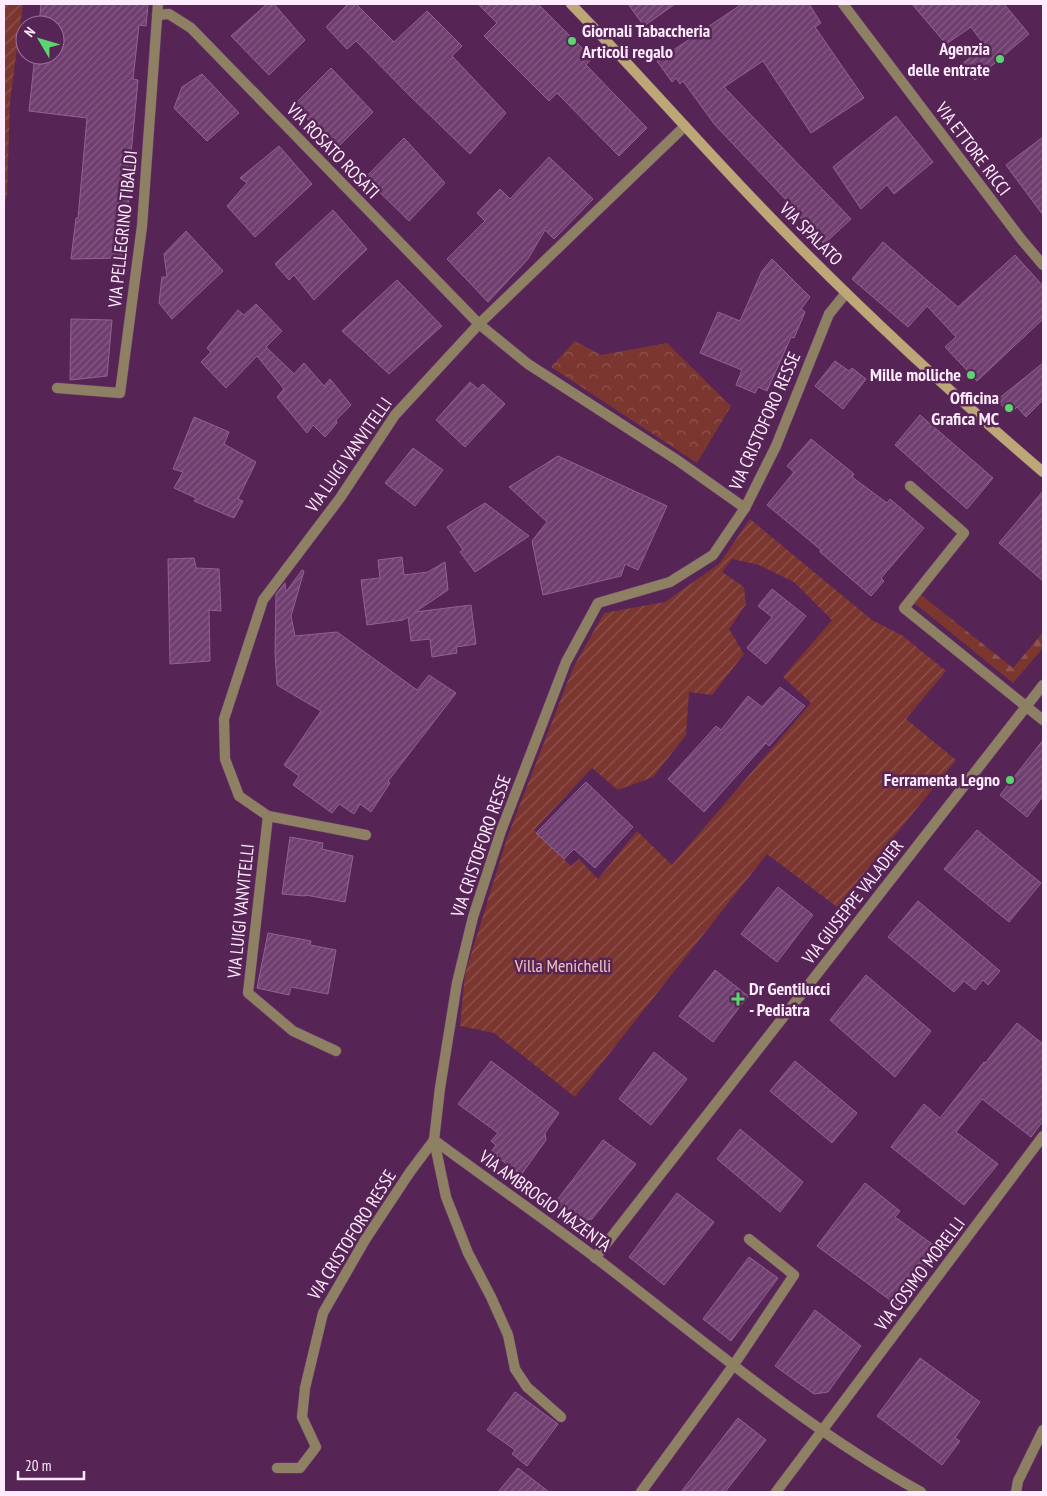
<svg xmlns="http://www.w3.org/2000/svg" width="1047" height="1496" font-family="'PT Sans Narrow',sans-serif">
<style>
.forest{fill:url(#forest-firs)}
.park{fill:url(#park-crowns)}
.garden{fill:url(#garden-furrows);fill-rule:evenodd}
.building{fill:url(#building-hatch);stroke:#956095}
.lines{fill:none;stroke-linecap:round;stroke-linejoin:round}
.street-casing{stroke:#714571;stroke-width:11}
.secondary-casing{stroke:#714571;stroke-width:11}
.street{stroke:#8e8163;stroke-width:10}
.secondary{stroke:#bda777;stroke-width:10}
.poi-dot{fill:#5ad56f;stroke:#562556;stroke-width:2}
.labels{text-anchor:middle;stroke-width:5;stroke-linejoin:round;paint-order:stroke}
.poi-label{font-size:18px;font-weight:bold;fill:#feebfd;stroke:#562556;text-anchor:end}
.street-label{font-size:18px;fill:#feebfd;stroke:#562556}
.park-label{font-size:18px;fill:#f1c5bf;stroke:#562556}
</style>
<defs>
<pattern id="forest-firs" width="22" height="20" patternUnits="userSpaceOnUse" patternTransform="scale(1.25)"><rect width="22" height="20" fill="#7b3630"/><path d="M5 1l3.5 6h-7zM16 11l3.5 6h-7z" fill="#8f534f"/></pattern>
<pattern id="park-crowns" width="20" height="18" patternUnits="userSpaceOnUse" patternTransform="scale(1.25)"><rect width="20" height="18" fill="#7b3630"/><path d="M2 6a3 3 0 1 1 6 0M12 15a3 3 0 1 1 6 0" fill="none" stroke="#8f534f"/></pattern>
<pattern id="garden-furrows" width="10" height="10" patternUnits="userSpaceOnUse" patternTransform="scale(1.25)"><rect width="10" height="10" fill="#7b3630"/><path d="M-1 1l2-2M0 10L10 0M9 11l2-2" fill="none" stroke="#8f534f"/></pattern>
<pattern id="building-hatch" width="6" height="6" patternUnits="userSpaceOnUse" patternTransform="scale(1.25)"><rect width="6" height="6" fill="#703f70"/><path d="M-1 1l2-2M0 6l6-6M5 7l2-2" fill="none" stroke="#855b85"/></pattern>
</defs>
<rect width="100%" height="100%" fill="#562556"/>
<!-- forest -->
<path class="forest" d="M920 594 1013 668 1043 632V648L1013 683 913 602Z"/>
<!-- park -->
<path class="park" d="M575 341 601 355 667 343 731 406 697 463 551 367Z"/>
<!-- garden -->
<g class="garden">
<path d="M4 4H23L10 101 7 194 4 208Z"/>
<path d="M750 519 872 620 903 636 946 671 906 719 956 760 837 907 767 854 575 1097 494 1033 460 1026 465 974 508 835 573 668 604 613 665 602 719 564ZM732 559 759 565 794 582 832 620 783 677 811 703 672 865 637 831 598 879 579 859 571 866 534 830 592 768 618 790 653 777 686 735 689 692 712 695 744 654 729 629 746 604 744 587 722 572Z"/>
</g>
<!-- building -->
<g class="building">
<path d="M41 4H148L146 26 139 25 133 79 138 80 131 154H133L123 258 71 259 76 218H78L87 118 29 111 35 55H55V25H39Z"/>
<path d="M267 4H274L305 40 269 75 231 36Z"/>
<path d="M348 4H356L394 42 427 11 462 46 452 56 506 113 470 154 410 96 356 41 347 49 326 27Z"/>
<path d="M478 4H538L592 58 586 65 647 128 619 156 557 93 549 101 484 36 497 23Z"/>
<path d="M628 4H675L644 26Z"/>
<path d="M742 4H809L821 23 815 27 864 98 811 133 763 61 724 87 851 219 824 244 788 204 789 203 715 125 683 81 680 84 676 78 672 82 657 61Z"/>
<path d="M912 4H1004L1029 34 975 80 962 64 985 46 971 27 946 44Z"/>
<path d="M331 68 373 112 336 149 294 105Z"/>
<path d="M202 74 239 113 207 141 174 108 182 87Z"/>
<path d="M896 116 933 162 894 194 887 185 861 209 833 167Z"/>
<path d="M1043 137V215L1006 165Z"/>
<path d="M404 138 445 183 409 221 365 178Z"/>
<path d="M279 146 312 184 255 237 227 206 247 183 240 178Z"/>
<path d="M549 157 593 199 554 239 545 230 528 259 488 302 447 259 485 221 477 213 500 189 510 199Z"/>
<path d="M333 210 367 249 314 300 294 275 289 280 275 264Z"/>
<path d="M186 231 223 271 172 319 159 303 162 277H167L164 254Z"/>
<path d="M883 242 958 307 1015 255 1043 286V319L977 381 945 347 956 337 927 306 908 327 852 279Z"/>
<path d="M772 259 810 297 801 309 805 312 794 338 791 337 767 391 758 387 755 393 736 385 742 370 700 353 718 312 740 321 762 271Z"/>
<path d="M397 280 442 326 389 374 342 331Z"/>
<path d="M256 304 282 331 266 347 294 374 304 363 324 386 330 379 351 405 336 420 337 423 325 437 313 425 307 433 277 397 284 389 257 356 226 388 201 362 211 352 207 348 238 310 244 315Z"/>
<path d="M71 319 112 320 107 376 70 380Z"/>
<path d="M835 361 849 371 852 368 866 379 843 409 815 386Z"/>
<path d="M1043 363V400L1026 417 1017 407 1010 414 997 400Z"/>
<path d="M470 382 478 389 483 384 505 404 465 447 436 420Z"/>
<path d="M920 415 993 478 967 509 895 445Z"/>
<path d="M194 417 229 432 224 444 256 462 238 499 243 501 234 518 194 501 196 498 174 488 183 472 173 469Z"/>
<path d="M811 439 854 474 852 477 887 503 890 499 924 528 881 578 884 581 871 596 820 552 821 550 767 505 794 472 787 466Z"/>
<path d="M413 448 443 470 415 506 385 483Z"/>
<path d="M558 456 667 506 638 570 625 564 621 576 543 595 532 541 547 522 509 487Z"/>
<path d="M1043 491V581L999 543Z"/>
<path d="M485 503 529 536 475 572 460 552 463 550 447 527Z"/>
<path d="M402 557 404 575 428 572 445 562 448 590 415 612 471 605 476 644 456 647 457 653 432 657 430 639 411 641 408 617 403 620 367 625 361 580 380 578 378 560Z"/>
<path d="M194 558 196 568 219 569 221 611 209 610 210 661 170 664 168 559Z"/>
<path d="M302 570 304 571 291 616 295 636 337 632 417 690 429 675 456 693 388 781 390 783 371 812 360 804 354 814 339 804 332 813 293 785 299 776 284 765 321 711 277 685 275 652 276 594 285 583 286 592Z"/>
<path d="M772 589 806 616 766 664 747 648 772 617 758 606Z"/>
<path d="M780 687 805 706 769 746 766 743 704 812 668 779 716 726 721 730 748 696 762 707Z"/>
<path d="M1043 740V796L1027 817 1000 795Z"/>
<path d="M586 782 633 827 595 868 574 849 564 859 536 833Z"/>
<path d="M977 830 1041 883 1009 922 944 869Z"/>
<path d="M290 837 323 843 322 849 353 856 345 902 305 895V896L282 894Z"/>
<path d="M778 887 813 915 777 962 741 934Z"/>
<path d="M918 901 1000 971 988 985 983 980 975 990 964 981 954 992 888 937Z"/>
<path d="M268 933 311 941 310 945 336 950 328 994 291 987 289 995 257 988Z"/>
<path d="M715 970 748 996 713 1042 679 1016Z"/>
<path d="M866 975 931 1031 895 1077 830 1020Z"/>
<path d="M1017 1023 1043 1044V1121L1031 1137 982 1099 956 1132 998 1164 964 1205 891 1147 924 1104 940 1118 984 1062 985 1063Z"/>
<path d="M654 1052 687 1079 651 1125 619 1099Z"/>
<path d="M491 1061 559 1113 545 1133 546 1140 521 1175 491 1152 496 1145 491 1141 498 1133 458 1104Z"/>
<path d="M795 1061 857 1113 832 1143 770 1091Z"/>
<path d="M740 1129 803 1182 780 1212 717 1159Z"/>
<path d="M603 1140 636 1164 592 1219 577 1222 554 1204Z"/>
<path d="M865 1183 900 1211 895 1217 939 1249 898 1306 817 1246Z"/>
<path d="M677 1193 714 1222 664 1285 629 1257Z"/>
<path d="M749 1257 778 1278 731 1341 703 1319Z"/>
<path d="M815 1310 861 1346 828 1392 814 1394 775 1366Z"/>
<path d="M920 1358 980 1402 955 1438 960 1441 942 1465 877 1416Z"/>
<path d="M515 1392 558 1424 527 1466 512 1454 515 1450 487 1430Z"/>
<path d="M738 1418 766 1440 725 1492H681Z"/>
<path d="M518 1468 549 1492H498Z"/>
</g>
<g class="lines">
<defs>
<g id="street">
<path d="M843 4 1021 239 1043 265"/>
<path d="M157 15 169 14 191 28 479 324 528 364 677 460 745 508"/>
<path d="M57 388 120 393 142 226 158 4"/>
<path d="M910 486 964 533 904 608 1043 720"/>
<path d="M268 816 248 993 293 1031 336 1051"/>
<path d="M366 835 268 816 239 796 225 759 224 719 263 600 340 498 395 415 479 324 685 126"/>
<path d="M434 1140C488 1180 543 1218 596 1258 702 1339 804 1428 921 1492"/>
<path d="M434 1140 446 1197 468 1253 491 1297 508 1335 515 1369 527 1387 561 1417"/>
<path d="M595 1258 1043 685"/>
<path d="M277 1468H300L316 1447 302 1417 305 1388 323 1313 365 1240 410 1172 434 1140 440 1088 457 983 473 917 501 831 566 662 598 603 670 582 713 555 745 508 776 446 829 314 846 293"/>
<path d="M641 1492 733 1366 794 1275 749 1239"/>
<path d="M776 1492 1043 1136"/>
<path d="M1016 1492 1018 1481 1043 1430"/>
</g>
<path id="secondary" d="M571 4C642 77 709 155 780 227 864 313 952 394 1043 472"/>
</defs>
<!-- street casing -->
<use href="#street" class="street-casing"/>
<!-- secondary casing -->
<use href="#secondary" class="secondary-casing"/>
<!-- street -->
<use href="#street" class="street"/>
<!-- secondary -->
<use href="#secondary" class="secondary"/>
</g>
<!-- markers -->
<g class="poi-dot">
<circle cx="572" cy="41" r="5"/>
<circle cx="1000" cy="59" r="5"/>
<circle cx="971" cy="375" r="5"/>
<circle cx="1009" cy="408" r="5"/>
<circle cx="1010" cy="780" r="5"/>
<path d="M735.5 991.5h5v5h5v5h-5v5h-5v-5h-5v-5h5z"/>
</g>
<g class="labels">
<!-- poi labels -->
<g class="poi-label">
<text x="582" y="37" text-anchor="start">Giornali Tabaccheria<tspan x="582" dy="21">Articoli regalo</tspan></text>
<text x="990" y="55">Agenzia<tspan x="990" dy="21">delle entrate</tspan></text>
<text x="961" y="381">Mille molliche</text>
<text x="999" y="404">Officina<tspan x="999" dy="21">Grafica MC</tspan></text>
<text x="1000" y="786">Ferramenta Legno</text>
<text x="749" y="995" text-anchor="start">Dr Gentilucci<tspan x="749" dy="21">- Pediatra</tspan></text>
</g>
<!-- street labels -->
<g class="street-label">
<text transform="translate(973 149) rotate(53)" y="6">VIA ETTORE RICCI</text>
<text transform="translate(333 151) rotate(46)" y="6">VIA ROSATO ROSATI</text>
<text transform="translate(123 229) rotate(-84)" y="6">VIA PELLEGRINO TIBALDI</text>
<text transform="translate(811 234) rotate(45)" y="6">VIA SPALATO</text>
<text transform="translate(765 421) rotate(-66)" y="6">VIA CRISTOFORO RESSE</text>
<text transform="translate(349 455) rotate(-55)" y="6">VIA LUIGI VANVITELLI</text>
<text transform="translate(481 846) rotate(-71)" y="6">VIA CRISTOFORO RESSE</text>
<text transform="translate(853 902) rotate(-52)" y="6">VIA GIUSEPPE VALADIER</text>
<text transform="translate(241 911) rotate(-84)" y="6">VIA LUIGI VANVITELLI</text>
<text transform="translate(545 1201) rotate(36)" y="6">VIA AMBROGIO MAZENTA</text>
<text transform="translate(352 1235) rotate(-58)" y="6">VIA CRISTOFORO RESSE</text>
<text transform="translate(920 1274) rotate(-53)" y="6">VIA COSIMO MORELLI</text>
</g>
<!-- park labels -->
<g class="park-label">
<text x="563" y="972">Villa Menichelli</text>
</g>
</g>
<!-- border -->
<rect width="1047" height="1496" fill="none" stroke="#feebfd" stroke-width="10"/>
<!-- north arrow -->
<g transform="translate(40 40) rotate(308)"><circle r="24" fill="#562556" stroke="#997499"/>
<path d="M0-4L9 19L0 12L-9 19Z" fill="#5ad56f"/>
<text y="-8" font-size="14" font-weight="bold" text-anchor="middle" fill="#feebfd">N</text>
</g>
<!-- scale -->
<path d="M18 1471v8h66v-8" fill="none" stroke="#feebfd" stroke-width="2.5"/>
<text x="25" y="1471" font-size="15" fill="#feebfd" stroke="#562556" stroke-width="4" paint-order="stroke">20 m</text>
</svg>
